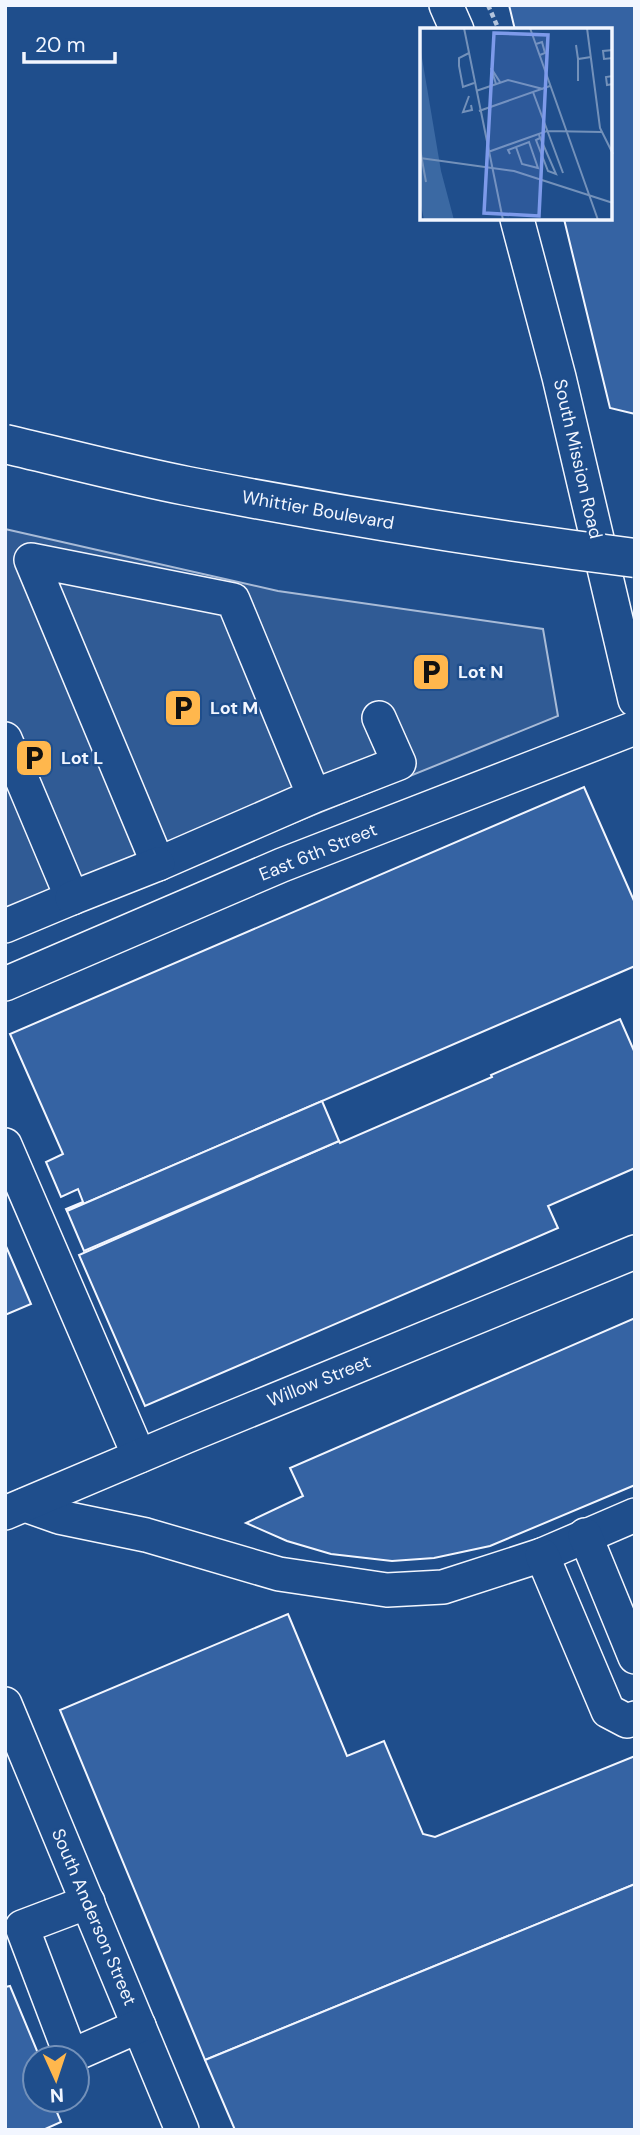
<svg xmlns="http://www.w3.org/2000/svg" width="640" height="2135" font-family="'DM Sans',sans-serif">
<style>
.parking{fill:#305b95;stroke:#a8bbd7;stroke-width:2}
.building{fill:#3563a3;stroke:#f2f6ff;stroke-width:2}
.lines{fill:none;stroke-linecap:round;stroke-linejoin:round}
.minor-casing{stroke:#f2f6ff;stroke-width:36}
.path{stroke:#b3c4dc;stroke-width:4.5;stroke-dasharray:5 3.5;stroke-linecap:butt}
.minor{stroke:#1f4e8c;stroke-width:33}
.major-bridge-casing{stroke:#f2f6ff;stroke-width:41;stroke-linecap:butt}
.major-bridge{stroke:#1f4e8c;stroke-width:38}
.labels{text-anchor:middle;stroke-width:5;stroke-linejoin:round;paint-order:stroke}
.street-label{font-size:18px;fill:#f2f6ff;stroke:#1f4e8c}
.poi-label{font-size:18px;font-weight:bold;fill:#f2f6ff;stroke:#1f4e8c;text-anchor:start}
.inset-road{fill:none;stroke:#7391ba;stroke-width:2}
.view{fill:#7d9aea;fill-opacity:0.15;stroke:#7d9aea;stroke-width:3.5}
.inset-edge{fill:none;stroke:#f2f6ff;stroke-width:3.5}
</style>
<rect width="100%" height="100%" fill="#1f4e8c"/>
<!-- parking -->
<path class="parking" d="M5 529 278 591 543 629 558 716 5 940Z"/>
<!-- building -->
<g class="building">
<path d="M509 5H635V414L610 408 564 219H610V30H515Z"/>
<path d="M584 787 635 903V966L67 1211 66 1209 83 1202 78 1189 61 1197 46 1162 63 1154 10 1034Z"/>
<path d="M620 1019 635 1053V1168L548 1206 558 1228 145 1406 79 1255 339 1141 340 1143 492 1077 491 1075Z"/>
<path d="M322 1101 339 1141 84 1251 67 1211Z"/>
<path d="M5 1244 31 1304 5 1315Z"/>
<path d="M635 1318V1485L490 1546 434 1558 392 1561 331 1554 287 1541 246 1523 303 1496 290 1468Z"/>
<path d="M288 1614 347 1756 384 1741 423 1834 435 1837 635 1756V1884L205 2060 60 1710Z"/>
<path d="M635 1884V2130H235L205 2060Z"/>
<path d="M10 1986 40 2058H35V2100H57L59 2103 54 2105 61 2122 43 2130H5V1987Z"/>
</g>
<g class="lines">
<defs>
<g id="minor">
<path d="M446 5 457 30"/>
<path d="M517 219 559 377 635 700"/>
<path d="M5 739 72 898 5 926"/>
<path d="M314 796 233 600 31 560 158 864 314 796 399 763 379 718"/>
<path d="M72 898 158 864"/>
<path d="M5 984 282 865 635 728"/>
<path d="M5 1145 139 1456"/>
<path d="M25 1505 59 1517 146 1535 279 1574 387 1590 443 1587 542 1555 635 1515"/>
<path d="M5 1513 187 1436 635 1252"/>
<path d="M585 1535 635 1657"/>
<path d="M542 1555 608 1711 627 1721 635 1718"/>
<path d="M5 1704 182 2130"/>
<path d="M88 1902 22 1927 71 2056 139 2026"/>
</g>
</defs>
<!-- minor casing -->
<use href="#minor" class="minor-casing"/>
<!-- path -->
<path class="path" d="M488 5 499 30"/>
<!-- minor -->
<use href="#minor" class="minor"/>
<defs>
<path id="major-bridge" d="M5 444C66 458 126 474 187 486 336 515 485 539 635 558"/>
</defs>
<!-- major-bridge casing -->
<use href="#major-bridge" class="major-bridge-casing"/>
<!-- major-bridge -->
<use href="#major-bridge" class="major-bridge"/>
</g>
<!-- icons -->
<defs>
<symbol id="parking-square" viewBox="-11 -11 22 22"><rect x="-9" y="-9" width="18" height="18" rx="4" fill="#ffb74d" stroke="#1f4e8c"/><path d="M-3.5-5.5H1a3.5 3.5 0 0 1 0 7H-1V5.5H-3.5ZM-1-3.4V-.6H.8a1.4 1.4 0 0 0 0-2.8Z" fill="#111"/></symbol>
</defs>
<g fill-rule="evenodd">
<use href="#parking-square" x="409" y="650" width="44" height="44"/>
<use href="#parking-square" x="161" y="686" width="44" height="44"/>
<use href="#parking-square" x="12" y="736" width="44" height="44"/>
</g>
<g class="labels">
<!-- street labels -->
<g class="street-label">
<text transform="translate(578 459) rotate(77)" y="6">South Mission Road</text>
<text transform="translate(318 510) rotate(10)" y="6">Whittier Boulevard</text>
<text transform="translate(318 852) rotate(-22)" y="6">East 6th Street</text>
<text transform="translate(319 1381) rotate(-22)" y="6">Willow Street</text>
<text transform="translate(94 1917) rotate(67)" y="6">South Anderson Street</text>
</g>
<!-- poi labels -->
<g class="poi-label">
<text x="458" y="678">Lot N</text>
<text x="210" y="714">Lot M</text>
<text x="61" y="764">Lot L</text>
</g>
</g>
<!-- overview -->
<g transform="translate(420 28)">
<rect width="192" height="192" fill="#1f4e8c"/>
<path d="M0 18 21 143 34 192H4L0 172Z" fill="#3b69a3"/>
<path class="inset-road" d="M44 0 83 192M110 0 178 192M167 0 180 100 193 126M116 16 122 14 125 25 120 27M156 17 158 31 171 29M193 22 183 23 184 31 193 30M49 25 39 30V38L43 59 54 55M158 31V53M193 48 186 49 187 57 193 56M76 56 71 40 80 54M56 63 88 52 123 61M113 64 143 145M49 68 43 84 52 82 51 77M59 83 130 58M119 107 136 146 128 143 116 112 120 110M0 121 6 154M68 124 127 103 182 104M90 126 88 122 109 114 118 140 102 136 96 119M0 130 94 143 193 175"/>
<path class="view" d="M74 5 128 7 119 188 64 185Z"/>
<rect width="192" height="192" class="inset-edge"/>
</g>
<!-- border -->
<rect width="640" height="2135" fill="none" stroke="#f2f6ff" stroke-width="14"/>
<!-- north arrow -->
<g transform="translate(56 2079) rotate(177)"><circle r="33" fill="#1f4e8c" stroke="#7391ba" stroke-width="2"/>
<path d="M0-5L12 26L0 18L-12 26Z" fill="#ffb74d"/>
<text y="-10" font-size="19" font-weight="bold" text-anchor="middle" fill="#f2f6ff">N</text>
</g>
<!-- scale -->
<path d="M24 52v10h91v-10" fill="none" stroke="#f2f6ff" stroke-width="3.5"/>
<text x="35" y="52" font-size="21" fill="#f2f6ff" stroke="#1f4e8c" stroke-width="5" paint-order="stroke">20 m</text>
</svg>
